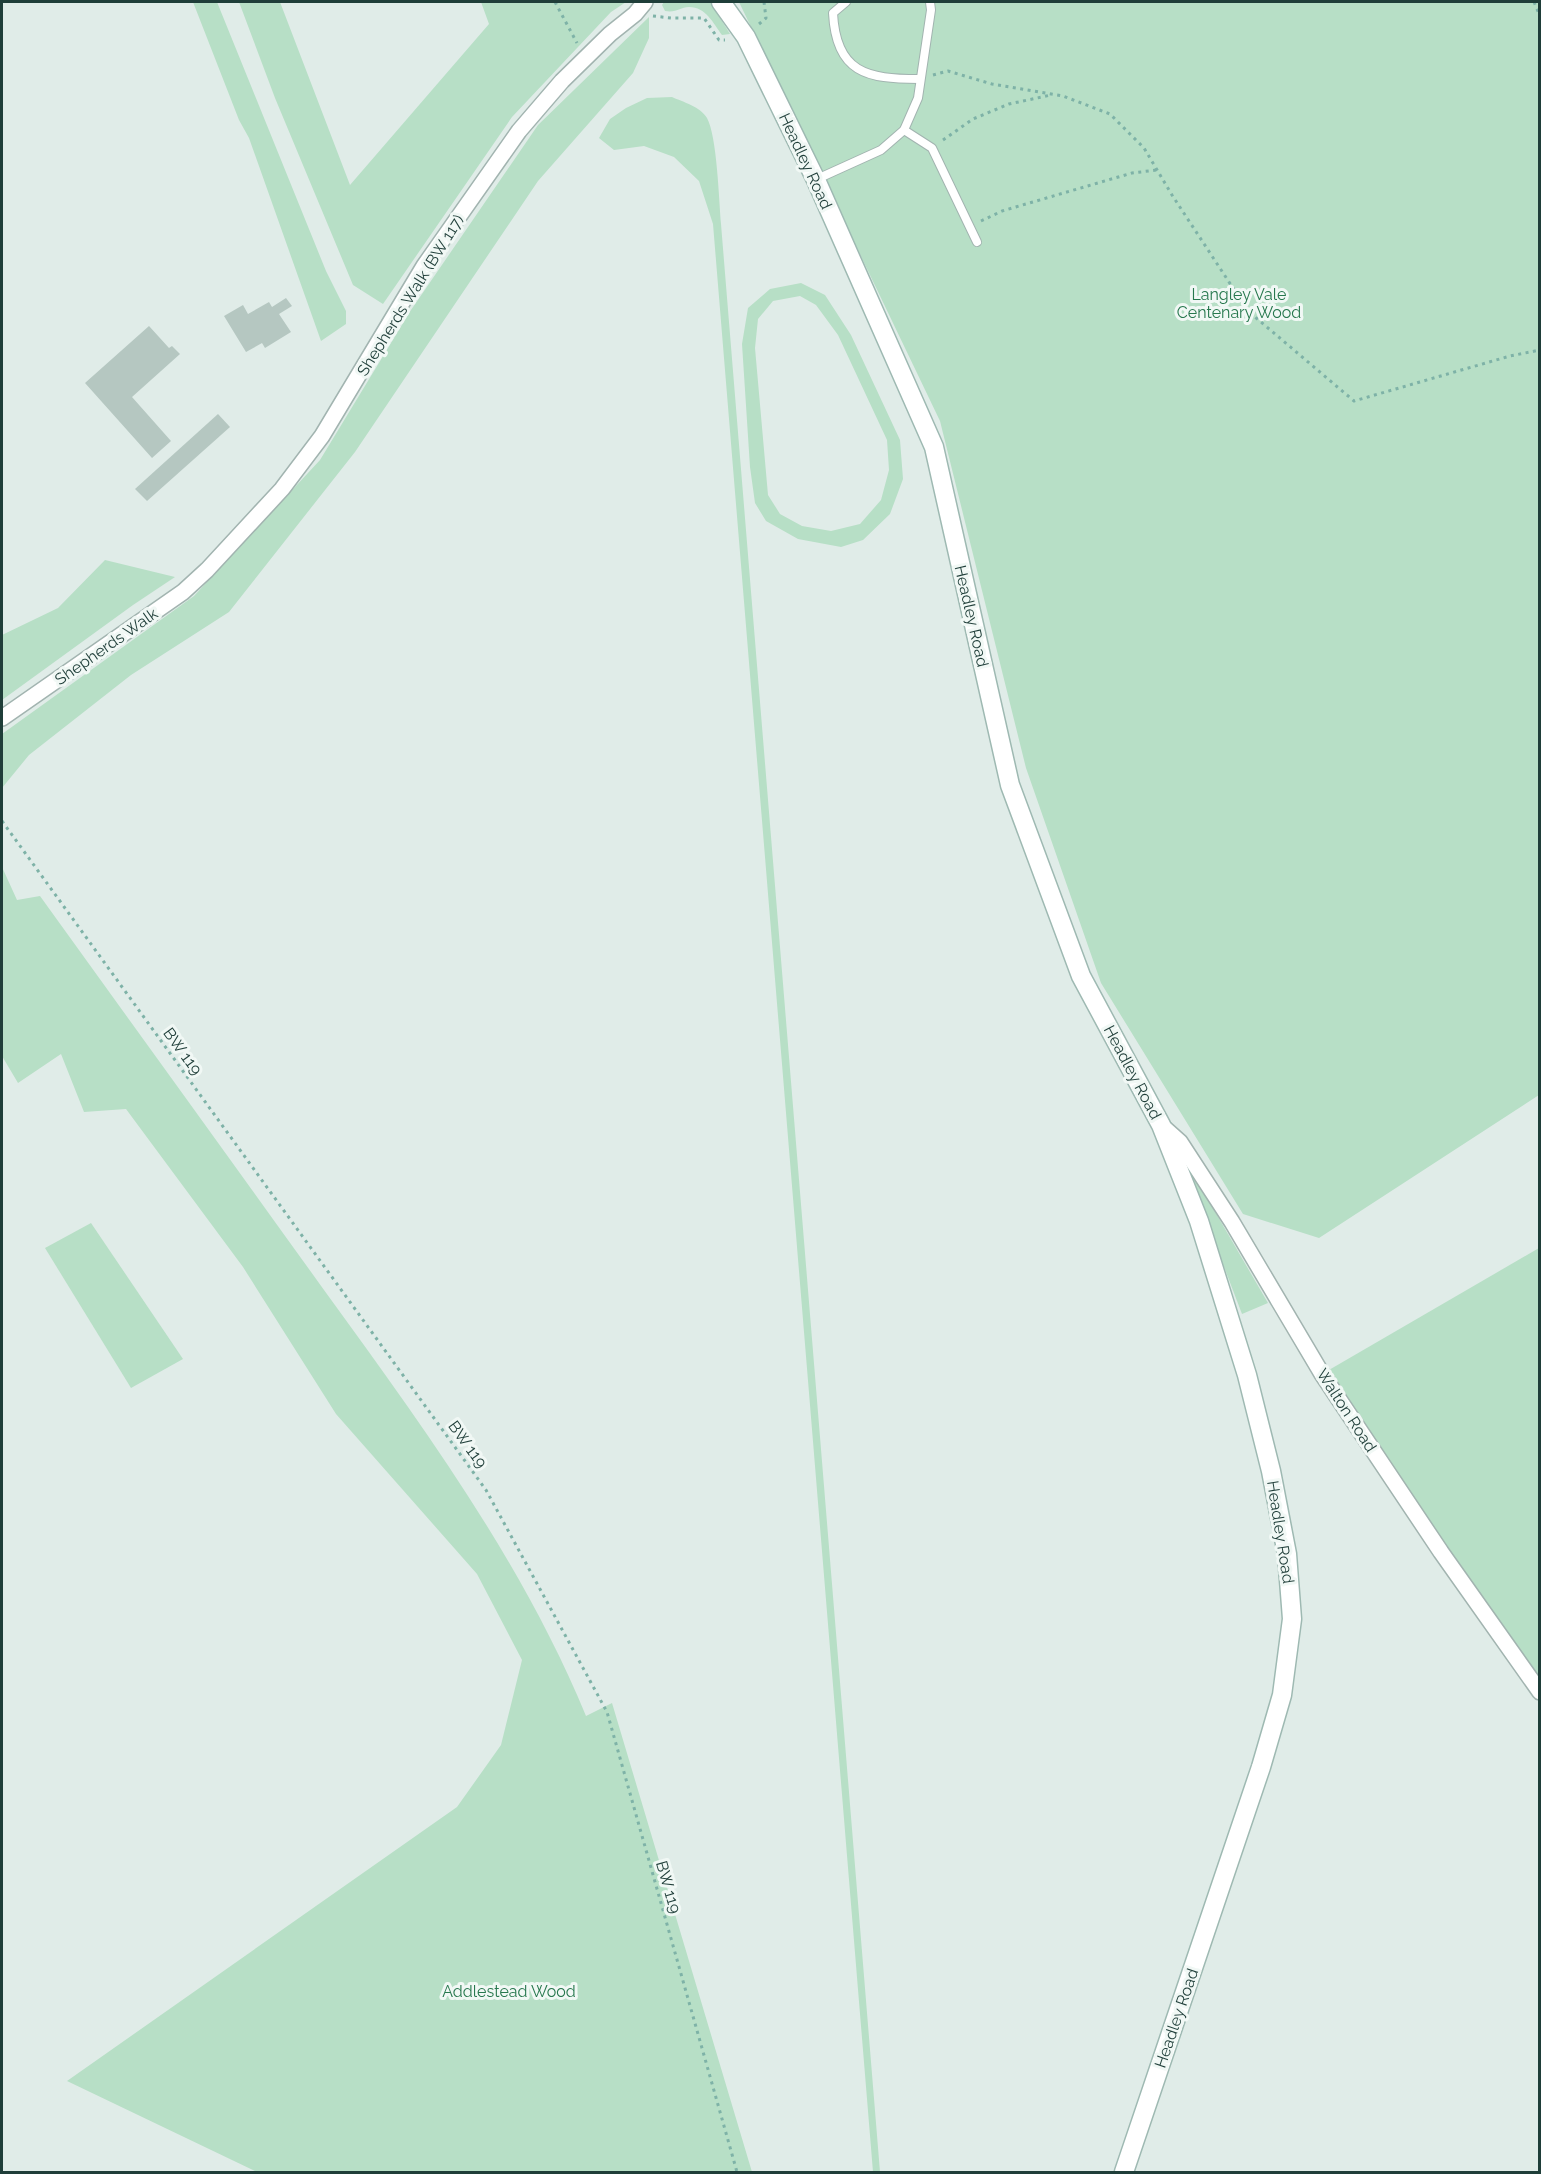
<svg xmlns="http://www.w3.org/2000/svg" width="1541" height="2174" font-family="Raleway,sans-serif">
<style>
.green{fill:#b7dfc6;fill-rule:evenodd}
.building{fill:#b5c7c1}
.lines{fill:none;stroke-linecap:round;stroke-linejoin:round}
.lane-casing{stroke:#a2b4b0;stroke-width:10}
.street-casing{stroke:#a2b4b0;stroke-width:18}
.secondary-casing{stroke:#9eb9b2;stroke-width:21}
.path{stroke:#7eb2a7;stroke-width:3;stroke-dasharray:3 4.5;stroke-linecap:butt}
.lane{stroke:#fff;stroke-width:8}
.street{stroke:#fff;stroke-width:15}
.secondary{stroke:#fff;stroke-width:18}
.labels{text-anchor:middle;stroke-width:6;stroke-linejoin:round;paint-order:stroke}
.street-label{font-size:16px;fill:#1f3e39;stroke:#f1f8f5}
.park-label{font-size:16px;fill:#27784e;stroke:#f1f8f5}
</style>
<rect width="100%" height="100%" fill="#e0ece8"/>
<!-- green -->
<g class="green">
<path d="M193 2H217L326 271 346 311V324L321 341 249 138 239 120Z"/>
<path d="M239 2H280L350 185 489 24 481 2H626L611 12 512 117 383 304 353 285 275 98Z"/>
<path d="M664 2H710L730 34 722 35C713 23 706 7 689 7 680 7 677 13 665 11L662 5Z"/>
<path d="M739 2H1539V1095L1319 1238 1243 1214 1101 983 1026 768 940 421Z"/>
<path d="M649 17V38L633 73 538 181 355 452 229 612 131 675 29 755 2 788V734L194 596 320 460 411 310 538 125Z"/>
<path d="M672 97C683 102 701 107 707 118 717 136 719 200 721 224L880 2172H873L713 224 699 181 674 157 644 146 614 150 599 138 610 119 626 108 647 98Z"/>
<path d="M801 283 825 295 851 335 900 440 903 479 890 514 863 540 841 547 798 539 766 521 755 503 750 467 742 344 748 308 770 289ZM800 296 816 305 838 335 887 440 889 470 881 500 860 524 831 531 802 526 780 514 768 495 755 348 758 319 773 301Z"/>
<path d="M105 560 175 577 133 605 2 700V635L58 608Z"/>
<path d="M2 867 17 900 40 896C135 1028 230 1159 324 1290 422 1425 522 1561 586 1716L612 1703 752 2172H257L67 2081 457 1807 501 1745 522 1660 477 1574 336 1414 243 1267 126 1109 84 1112 61 1054 18 1083 2 1056Z"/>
<path d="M1192 1172 1268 1303 1242 1314 1189 1175Z"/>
<path d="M91 1223 183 1359 131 1388 45 1248Z"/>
<path d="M1539 1248V1691L1322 1374Z"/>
</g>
<!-- building -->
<g class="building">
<path d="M286 298 292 306 279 314 291 332 265 348 262 343 246 352 224 316 243 305 248 314 269 302 272 307Z"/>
<path d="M149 326 169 348 172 346 180 354 132 397 171 441 152 458 85 383Z"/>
<path d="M218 414 230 427 147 501 135 489Z"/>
</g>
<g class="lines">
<defs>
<g id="lane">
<path d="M846 2 833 13C836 73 867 79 919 79"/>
<path d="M904 130 932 148 977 242"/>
<path d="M817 179 881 150 904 130 918 98 931 10 930 2"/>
</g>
<g id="street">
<path d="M2 718 183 592 207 570 282 489 322 436 424 266 519 131 562 81 610 34 635 14 645 2"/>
<path d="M1161 1125 1180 1142 1232 1222 1322 1374 1441 1552 1540 1692"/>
</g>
<path id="secondary" d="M721 2 746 37 816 180 934 447 1010 785 1081 976 1161 1125 1199 1221 1247 1375 1271 1471 1287 1554 1292 1619 1282 1695 1261 1767 1124 2172"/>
</defs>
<!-- lane casing -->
<use href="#lane" class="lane-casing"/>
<!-- street casing -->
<use href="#street" class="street-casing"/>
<!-- secondary casing -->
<use href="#secondary" class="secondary-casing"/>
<!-- path -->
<g class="path">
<path d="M555 2 577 43"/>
<path d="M1534 2 1540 16"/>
<path d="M653 16 671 18H704L719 40H725"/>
<path d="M759 24 766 18 764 2"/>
<path d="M933 75 948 71 992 84 1063 96 1110 114 1144 148 1172 195 1248 311 1354 401 1510 356 1540 350"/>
<path d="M943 140 973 119 1009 104 1051 95"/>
<path d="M981 221 1002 211 1132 173 1157 170"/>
<path d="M2 821 486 1490 607 1712 737 2172"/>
</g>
<!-- lane -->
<use href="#lane" class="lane"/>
<!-- street -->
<use href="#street" class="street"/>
<!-- secondary -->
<use href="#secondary" class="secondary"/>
</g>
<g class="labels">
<!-- street labels -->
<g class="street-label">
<text transform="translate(806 161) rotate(65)" y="6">Headley Road</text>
<text transform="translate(410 295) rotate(-58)" y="6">Shepherds Walk (BW 117)</text>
<text transform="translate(972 616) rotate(77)" y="6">Headley Road</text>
<text transform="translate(106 646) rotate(-35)" y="6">Shepherds Walk</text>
<text transform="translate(183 1051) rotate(54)" y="6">BW 119</text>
<text transform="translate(1133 1072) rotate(62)" y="6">Headley Road</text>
<text transform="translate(1347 1410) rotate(57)" y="6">Walton Road</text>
<text transform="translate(468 1444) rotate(54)" y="6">BW 119</text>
<text transform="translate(1281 1532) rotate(81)" y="6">Headley Road</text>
<text transform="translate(669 1887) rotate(74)" y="6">BW 119</text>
<text transform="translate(1176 2018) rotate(-71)" y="6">Headley Road</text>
</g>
<!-- park labels -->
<g class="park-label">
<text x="1239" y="300">Langley Vale<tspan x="1239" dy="18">Centenary Wood</tspan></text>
<text x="509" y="1997">Addlestead Wood</text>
</g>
</g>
<!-- border -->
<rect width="1541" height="2174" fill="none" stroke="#1f3e39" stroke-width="6"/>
</svg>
